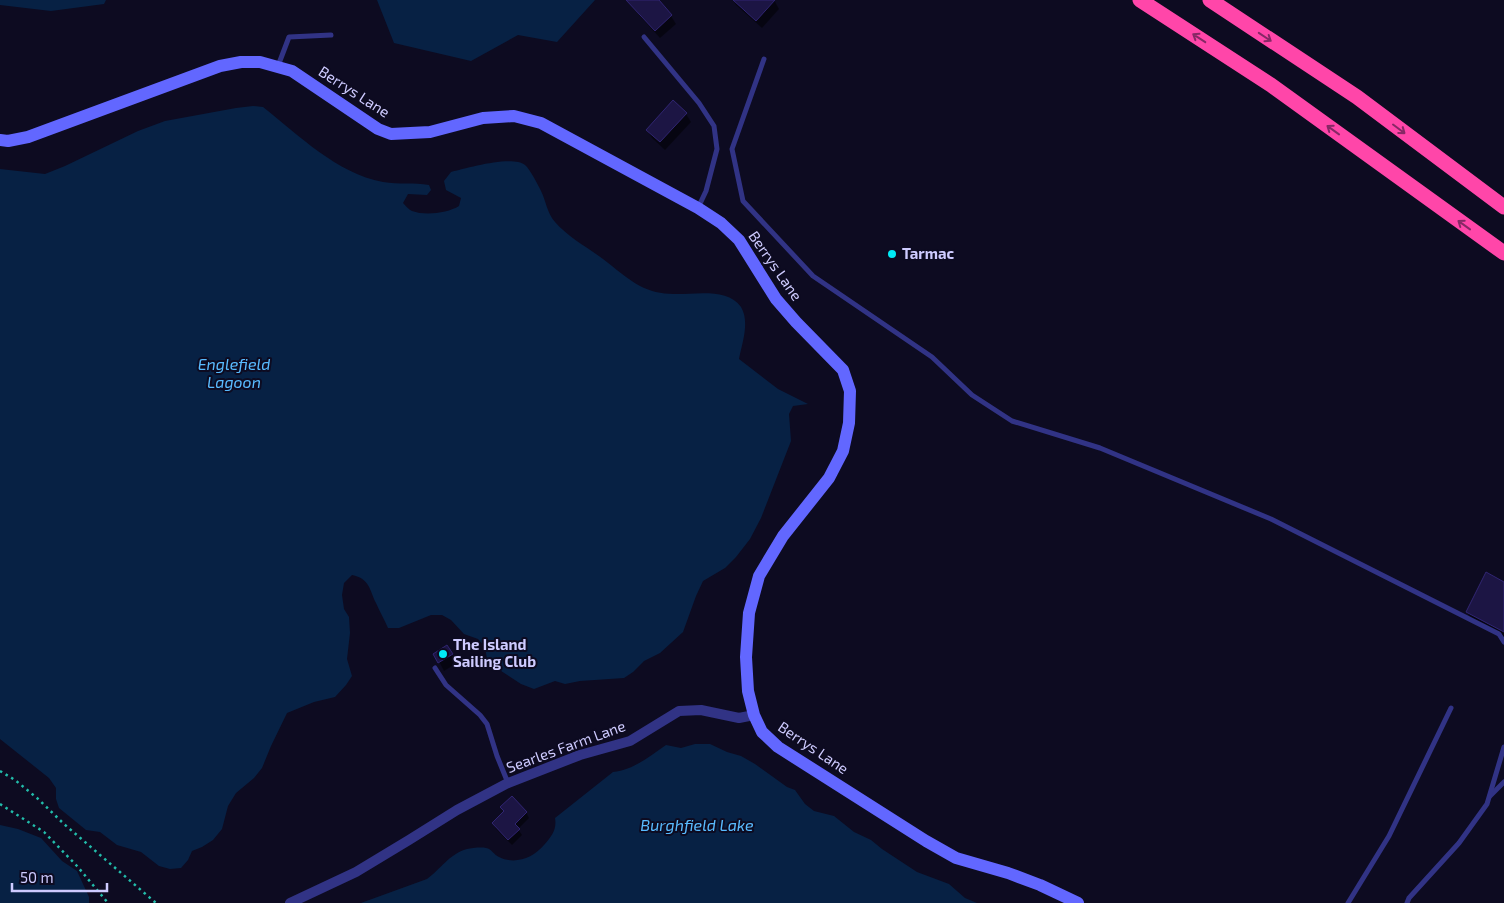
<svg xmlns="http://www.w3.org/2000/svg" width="1504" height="903" font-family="'Exo 2',sans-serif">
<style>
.water{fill:#072144}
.shadow{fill:#0007}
.building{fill:#1c1544;stroke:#302572}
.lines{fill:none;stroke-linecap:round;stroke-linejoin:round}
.path{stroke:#22bcaa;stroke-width:2.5;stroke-dasharray:2.5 4;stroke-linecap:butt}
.lane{stroke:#313385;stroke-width:5}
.street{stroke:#313385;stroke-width:10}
.secondary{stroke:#6267ff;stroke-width:12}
.highway{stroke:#ff46a9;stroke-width:15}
.oneway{stroke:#862865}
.poi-dot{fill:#00ebf6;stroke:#0d0b21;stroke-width:2}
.labels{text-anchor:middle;stroke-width:4;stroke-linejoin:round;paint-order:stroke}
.street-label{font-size:15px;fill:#cecbff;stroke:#0d0b21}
.poi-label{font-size:15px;font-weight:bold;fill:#cecbff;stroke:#0d0b21;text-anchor:start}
.water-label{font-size:16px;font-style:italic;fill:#59bbff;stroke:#0d0b21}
</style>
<rect width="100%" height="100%" fill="#0d0b21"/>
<!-- water -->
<g class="water">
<path d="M0 0H106L104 4 51 11 0 5Z"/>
<path d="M377 0H595L557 42 518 35 471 61 394 43Z"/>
<path d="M253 106 263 107C300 136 336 173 383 182 399 185 414 182 429 185L431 190 427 195 408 194 403 203C406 206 409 210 412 211 425 216 448 213 459 206L461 198 446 190 444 181 451 172C467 168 512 155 525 165 530 169 538 185 541 191 546 201 547 213 555 222 568 237 587 247 603 259 615 268 627 279 640 286 649 291 662 294 673 294 693 295 727 287 741 307 750 322 742 343 739 359L778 389 808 404 793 406 789 414 791 441 761 518 750 539 736 557 725 568 703 581 696 596 683 632 660 653 644 661 633 672 624 678 580 681 565 684 555 681 534 689 521 684 498 669 488 665 485 647 478 639 464 634 451 620 442 615H431L399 628H388C384 619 380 612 376 603 369 589 370 579 352 575L344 583 342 595 344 609 349 617 350 633 347 659 352 676 346 685 335 697 314 702 287 713 271 746 262 768 254 778 236 793 228 806 222 829 213 840 202 847 192 851 188 860 181 868 170 869 159 866 141 852 117 845 100 832 86 830 59 808 56 799V788L49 778 0 739V169L45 174 65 166 138 131 165 121 236 108Z"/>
<path d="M695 744H710L727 752 741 756 755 764 787 787 795 790 805 804 814 811 834 816 854 832 871 840 882 849 917 872 949 884 965 898 977 903H361L427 879C441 869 449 854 467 849 472 848 481 847 486 848 492 849 494 855 499 857 515 865 533 858 544 845 552 836 557 829 555 818L613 772C633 770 649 757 666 745L681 748Z"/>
<path d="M0 825 18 829 41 838 62 861 77 871 89 897V903H0Z"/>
</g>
<!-- shadow -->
<g class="shadow">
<path d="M644 0H657L671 16 676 24 660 38 640 16 635 8Z"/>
<path d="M733 0H774L779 9 762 28 736 5Z"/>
<path d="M686 114 691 122 665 150 652 138 647 130Z"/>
<path d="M1504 583V637L1472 621 1467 612Z"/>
<path d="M447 647 457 663 444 671 435 654Z"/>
<path d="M526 812 529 818 518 829 522 835 512 845 496 829 493 823Z"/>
</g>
<!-- building -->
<g class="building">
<path d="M626 0H659L672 15 655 31Z"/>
<path d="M733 0H775L756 21Z"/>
<path d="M673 100 687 113 660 142 646 130Z"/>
<path d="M1486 572 1504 582V632L1466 612Z"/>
<path d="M447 645 453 654 438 663 433 654Z"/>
<path d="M512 796 527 812 515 824 520 829 508 840 492 823 504 811 500 807Z"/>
</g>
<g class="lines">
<!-- path -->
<g class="path">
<path d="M0 771 15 780 37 798 64 824 156 903"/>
<path d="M0 804 44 832 77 866 108 903"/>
</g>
<!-- lane -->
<g class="lane">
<path d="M644 37 699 103 714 126 717 149 706 191 698 208"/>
<path d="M764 59 732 149 743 201 813 276 932 357 972 395 1012 421 1100 448 1271 519 1499 634 1504 642"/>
<path d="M278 66 289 37 331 35"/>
<path d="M435 668 446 685 480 715 487 724 497 756 508 783"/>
<path d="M1490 796 1504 782"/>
<path d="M1348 903 1389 836 1451 708"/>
<path d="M1407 903 1409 898 1459 843 1487 804 1504 747"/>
</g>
<!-- street -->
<path class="street" d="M290 903 356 872 409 840 457 810 508 783 580 755 630 741 679 711 701 710 739 718 754 715"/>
<!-- secondary -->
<path class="secondary" d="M0 140 8 141 28 137 220 66 241 62H260L292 71 378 129 391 134 430 132 483 118 514 116 541 123 698 208 721 223 739 240 776 299 796 322 843 370 850 391 849 423 843 451 829 478 783 536 759 576 749 613 746 657 748 691 754 715 762 732 778 747 926 841 956 858 1008 873 1040 885 1078 903"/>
<!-- highway -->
<g class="highway">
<path d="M1140 0 1271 85 1504 253"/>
<path d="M1210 0 1357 97 1504 207"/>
</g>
</g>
<!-- one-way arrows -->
<defs><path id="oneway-shaft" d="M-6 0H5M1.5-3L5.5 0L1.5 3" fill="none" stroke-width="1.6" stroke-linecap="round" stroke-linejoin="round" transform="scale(1.25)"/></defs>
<g class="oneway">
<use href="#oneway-shaft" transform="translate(1265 37) rotate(34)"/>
<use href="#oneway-shaft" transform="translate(1199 38) rotate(-147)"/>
<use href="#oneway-shaft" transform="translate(1399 129) rotate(37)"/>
<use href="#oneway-shaft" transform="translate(1333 130) rotate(-144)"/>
<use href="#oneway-shaft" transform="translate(1464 225) rotate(-144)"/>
</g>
<!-- markers -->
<g class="poi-dot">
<circle cx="892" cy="254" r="5"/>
<circle cx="443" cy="654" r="5"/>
</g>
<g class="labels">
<!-- street labels -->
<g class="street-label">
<text transform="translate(354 92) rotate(33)" y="5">Berrys Lane</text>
<text transform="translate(775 266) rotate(55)" y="5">Berrys Lane</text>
<text transform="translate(566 747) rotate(-20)" y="5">Searles Farm Lane</text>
<text transform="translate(813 748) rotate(34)" y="5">Berrys Lane</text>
</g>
<!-- poi labels -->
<g class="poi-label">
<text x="902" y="259">Tarmac</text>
<text x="453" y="650">The Island<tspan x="453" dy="17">Sailing Club</tspan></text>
</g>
<!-- water labels -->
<g class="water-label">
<text x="234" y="370">Englefield<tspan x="234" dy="18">Lagoon</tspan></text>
<text x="697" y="831">Burghfield Lake</text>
</g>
</g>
<!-- scale -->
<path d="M12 883v8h95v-8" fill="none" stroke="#cecbff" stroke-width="2.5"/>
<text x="20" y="883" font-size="15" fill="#cecbff" stroke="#0d0b21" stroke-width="4" paint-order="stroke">50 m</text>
</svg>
